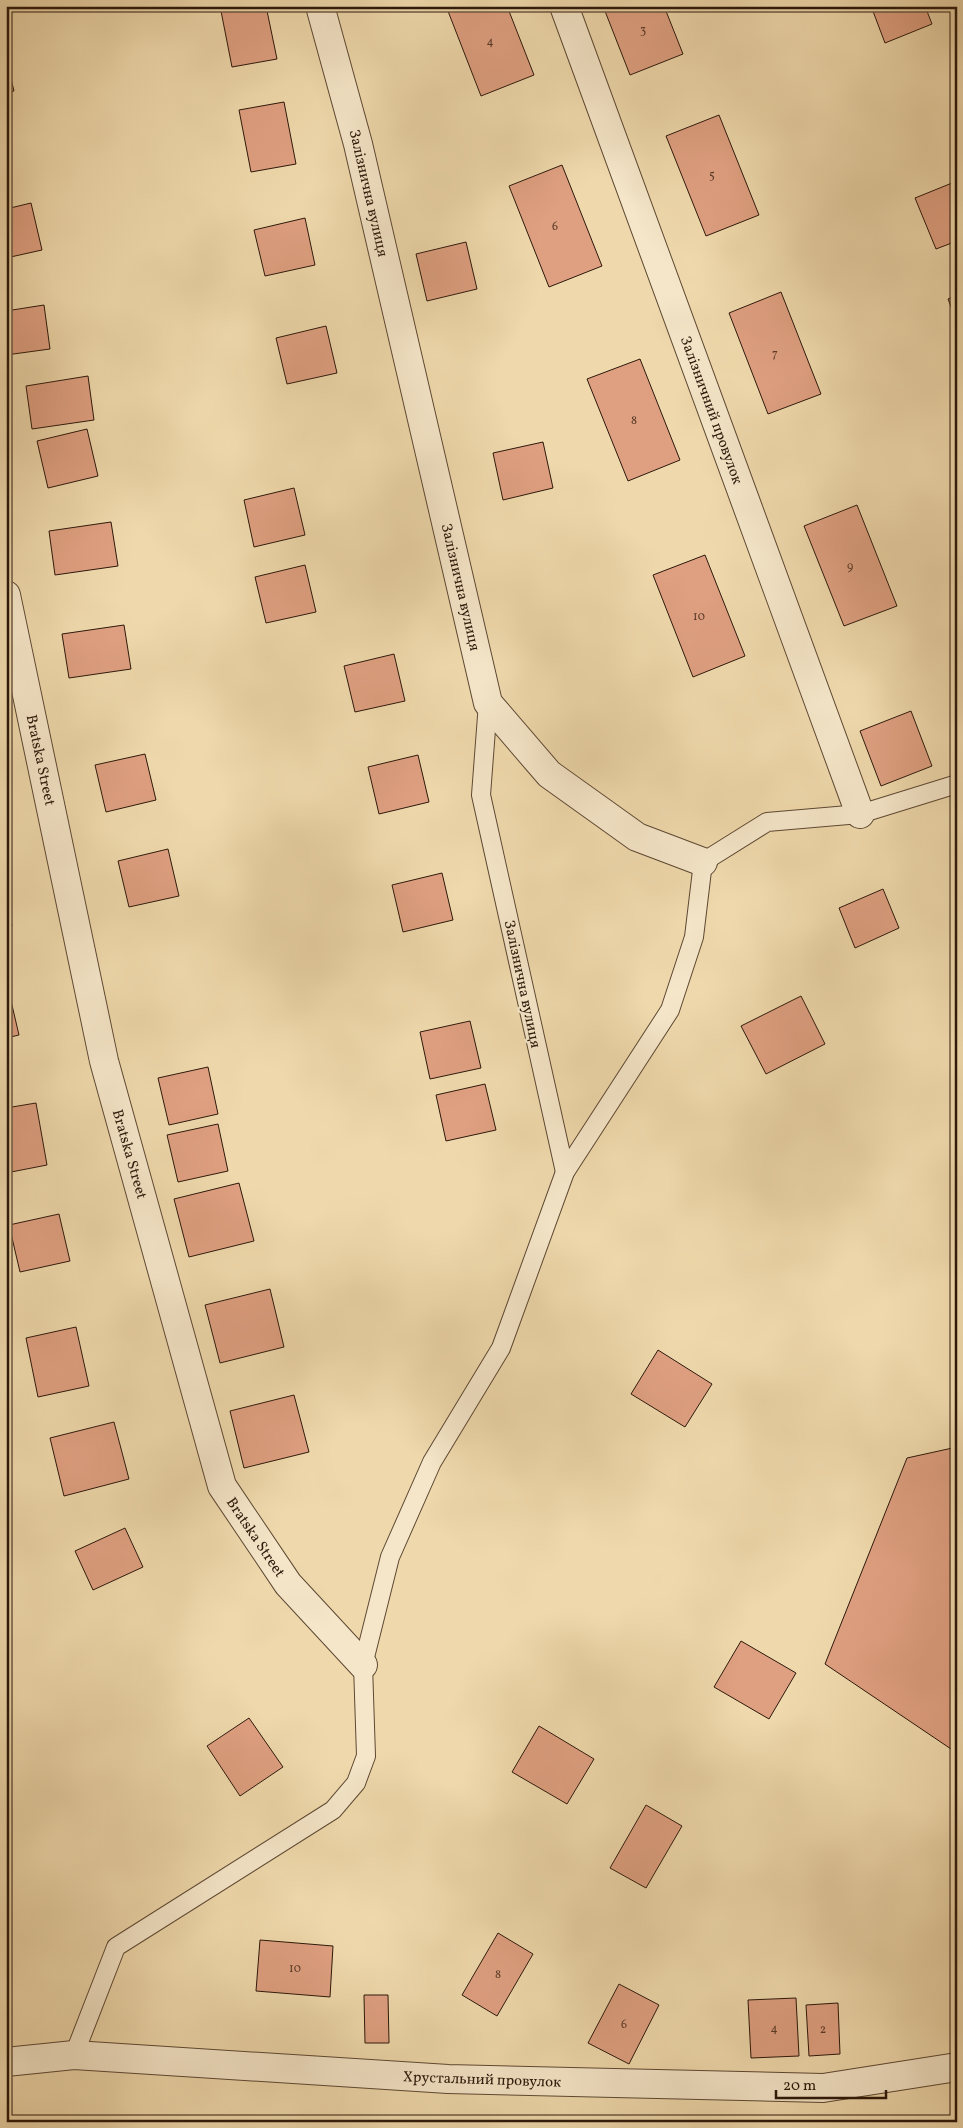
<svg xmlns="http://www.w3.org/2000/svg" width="963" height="2128" font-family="Vollkorn,serif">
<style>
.building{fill:#dfa081;stroke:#2c180b}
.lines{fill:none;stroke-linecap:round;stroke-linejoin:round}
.service-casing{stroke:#5d4833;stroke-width:20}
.minor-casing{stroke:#5d4833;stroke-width:30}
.service{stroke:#f5e6c9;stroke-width:18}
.minor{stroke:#f5e6c9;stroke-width:28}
.labels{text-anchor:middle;stroke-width:4.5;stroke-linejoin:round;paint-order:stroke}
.number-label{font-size:12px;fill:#593a28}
.street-label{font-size:15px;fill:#2c180b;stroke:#f5e6c9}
</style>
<rect width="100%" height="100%" fill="#efd9ac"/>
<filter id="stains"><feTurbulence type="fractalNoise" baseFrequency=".004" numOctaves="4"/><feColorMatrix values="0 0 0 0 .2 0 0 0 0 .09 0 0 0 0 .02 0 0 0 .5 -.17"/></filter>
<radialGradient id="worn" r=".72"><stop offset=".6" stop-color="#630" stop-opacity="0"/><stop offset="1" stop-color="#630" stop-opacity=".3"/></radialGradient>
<!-- building -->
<g class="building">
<path d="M220 6H266L277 59 232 67Z"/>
<path d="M446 6H507L534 75 481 96Z"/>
<path d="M603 6H664L683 54 630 75Z"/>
<path d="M871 6H925L932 24 885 43Z"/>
<path d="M6 59 14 91 6 93Z"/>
<path d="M284 102 296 164 251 172 239 110Z"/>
<path d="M719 115 759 215 706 236 666 136Z"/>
<path d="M562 165 602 266 549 287 509 186Z"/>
<path d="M957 181V241L936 249 915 198Z"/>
<path d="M31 203 42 250 6 258V209Z"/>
<path d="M305 218 315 265 265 276 254 230Z"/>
<path d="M466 242 477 289 427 301 416 254Z"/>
<path d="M781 292 821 394 768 414 729 313Z"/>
<path d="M957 295V322L948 299Z"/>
<path d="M44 305 50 349 6 355V311Z"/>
<path d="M326 326 337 373 287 384 276 338Z"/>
<path d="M640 359 680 460 628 481 587 379Z"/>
<path d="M88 376 94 420 32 429 26 386Z"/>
<path d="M87 429 98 476 48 488 37 441Z"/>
<path d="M543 442 553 488 503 500 493 453Z"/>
<path d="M294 488 305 535 254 547 244 500Z"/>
<path d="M857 505 897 606 844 626 804 526Z"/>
<path d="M111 522 118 566 55 575 49 531Z"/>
<path d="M705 555 745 656 693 677 653 575Z"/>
<path d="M305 565 316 612 266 623 255 577Z"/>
<path d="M124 625 131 669 69 678 62 634Z"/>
<path d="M394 654 405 701 355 712 344 666Z"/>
<path d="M911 711 932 766 881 786 860 731Z"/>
<path d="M145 754 156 800 106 812 95 765Z"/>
<path d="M418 755 429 802 379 814 368 767Z"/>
<path d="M168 849 179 896 129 907 118 861Z"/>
<path d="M442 873 453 920 403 932 392 885Z"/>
<path d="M6 888 12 926 6 927Z"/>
<path d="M883 889 899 928 855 948 839 908Z"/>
<path d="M8 988 19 1035 6 1038V989Z"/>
<path d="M801 996 825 1044 766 1074 741 1026Z"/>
<path d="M470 1021 481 1068 430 1079 420 1032Z"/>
<path d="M208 1067 218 1114 169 1125 158 1078Z"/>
<path d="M485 1084 496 1130 446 1141 436 1095Z"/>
<path d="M36 1103 47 1165 6 1173V1108Z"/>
<path d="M218 1124 228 1171 178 1182 167 1135Z"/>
<path d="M239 1183 254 1241 189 1257 174 1199Z"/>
<path d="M59 1214 70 1261 20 1272 9 1225Z"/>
<path d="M270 1289 284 1347 220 1363 205 1305Z"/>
<path d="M76 1327 89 1386 38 1397 26 1338Z"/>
<path d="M658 1350 712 1384 685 1427 631 1394Z"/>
<path d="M294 1395 309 1452 244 1468 230 1411Z"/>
<path d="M114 1422 129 1479 64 1496 50 1438Z"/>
<path d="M957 1447V1753L825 1664 907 1458Z"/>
<path d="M125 1528 143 1567 93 1590 75 1551Z"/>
<path d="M741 1641 796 1673 769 1719 714 1687Z"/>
<path d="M249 1718 283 1767 240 1796 207 1746Z"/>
<path d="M539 1726 594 1759 567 1804 512 1772Z"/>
<path d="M646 1805 682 1826 646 1888 610 1868Z"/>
<path d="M498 1933 533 1954 497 2016 462 1995Z"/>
<path d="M260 1940 333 1946 330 1997 256 1991Z"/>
<path d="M619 1984 659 2005 629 2064 588 2043Z"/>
<path d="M364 1995H388L389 2043H365Z"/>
<path d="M796 1998 799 2056 751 2058 748 2000Z"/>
<path d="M838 2003 840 2054 809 2056 806 2005Z"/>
</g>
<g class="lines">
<defs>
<g id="service">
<path d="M488 703 481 795 565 1172"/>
<path d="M74 2055 116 1947 333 1810 356 1783 366 1756 363 1665 390 1557 432 1462 501 1348 565 1172 670 1010 694 937 703 862 767 822 860 814 957 784"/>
</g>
<g id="minor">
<path d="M320 6 358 144 488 703 549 774 637 837 703 862"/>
<path d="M564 6 860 814"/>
<path d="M6 595 104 1061 222 1486 288 1584 363 1665"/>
<path d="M6 2062 74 2055 448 2079 823 2088 957 2067"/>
</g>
</defs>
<!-- service casing -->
<use href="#service" class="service-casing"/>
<!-- minor casing -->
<use href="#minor" class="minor-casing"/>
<!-- service -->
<use href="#service" class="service"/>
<!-- minor -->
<use href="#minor" class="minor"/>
</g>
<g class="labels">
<!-- number labels -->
<g class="number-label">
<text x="643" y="34">3</text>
<text x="490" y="45">4</text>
<text x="712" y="179">5</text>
<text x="555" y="230">6</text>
<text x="775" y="357">7</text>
<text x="634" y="424">8</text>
<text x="850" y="570">9</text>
<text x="699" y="620">10</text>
<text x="295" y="1972">10</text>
<text x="498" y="1978">8</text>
<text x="624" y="2028">6</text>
<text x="774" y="2032">4</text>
<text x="823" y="2033">2</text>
</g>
<!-- street labels -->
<g class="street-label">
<text transform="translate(369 193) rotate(77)" y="5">Залізнична вулиця</text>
<text transform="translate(712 410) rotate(70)" y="5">Залізничний провулок</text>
<text transform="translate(461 587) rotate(77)" y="5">Залізнична вулиця</text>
<text transform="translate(41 760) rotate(78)" y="5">Bratska Street</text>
<text transform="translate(523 984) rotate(78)" y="5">Залізнична вулиця</text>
<text transform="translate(130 1154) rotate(74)" y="5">Bratska Street</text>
<text transform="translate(256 1537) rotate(56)" y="5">Bratska Street</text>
<text transform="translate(482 2079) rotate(2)" y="5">Хрустальний провулок</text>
</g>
</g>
<!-- margin -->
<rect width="963" height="2128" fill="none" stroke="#efd9ac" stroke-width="25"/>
<rect x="8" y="8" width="948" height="2113" fill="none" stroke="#2c180b" stroke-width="2.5"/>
<rect x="12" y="12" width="938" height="2103" fill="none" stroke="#2c180b"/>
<!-- scale -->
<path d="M776 2090v8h110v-8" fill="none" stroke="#2c180b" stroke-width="2.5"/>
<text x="783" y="2090" font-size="15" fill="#2c180b" stroke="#f5e6c9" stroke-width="4" paint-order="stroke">20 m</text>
<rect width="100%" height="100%" filter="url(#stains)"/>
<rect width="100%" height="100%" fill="url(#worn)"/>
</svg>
